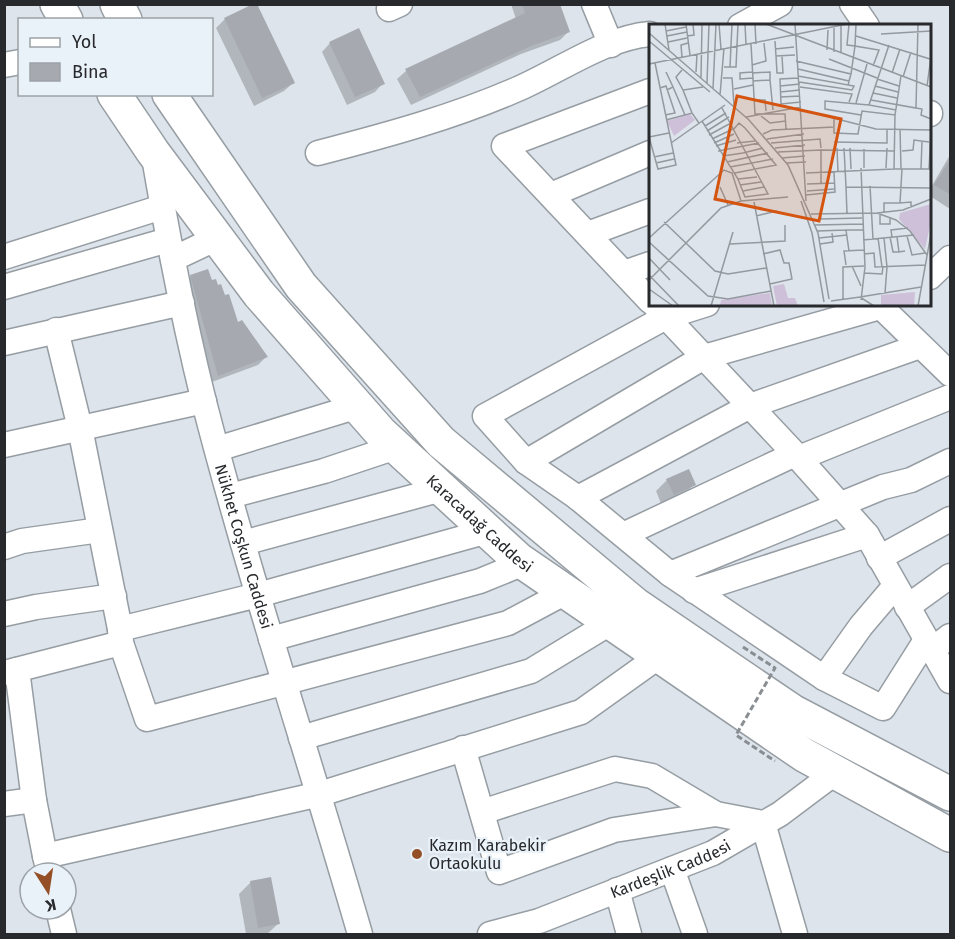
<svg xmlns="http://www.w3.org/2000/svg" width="955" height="939" font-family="'Fira Sans',sans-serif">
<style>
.shadow{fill:#0003}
.building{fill:#a7a9b1}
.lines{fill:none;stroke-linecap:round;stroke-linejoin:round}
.minor-casing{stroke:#969da3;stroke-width:27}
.highway-casing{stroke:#969da3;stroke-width:36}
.minor{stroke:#fff;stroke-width:24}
.highway{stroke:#fff;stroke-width:33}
.path-bridge{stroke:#898e93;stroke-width:3;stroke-dasharray:6 3;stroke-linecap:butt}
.poi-dot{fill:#954f26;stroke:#eaf2f9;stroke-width:2}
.labels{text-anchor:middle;stroke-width:4.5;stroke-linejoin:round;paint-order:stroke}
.street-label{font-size:16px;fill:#27292c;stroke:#eaf2f9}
.poi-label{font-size:16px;fill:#27292c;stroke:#eaf2f9;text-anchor:start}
.inset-road{fill:none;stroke:#94999f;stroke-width:1.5}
.view{fill:#d5540f;fill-opacity:0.15;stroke:#d5540f;stroke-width:3}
.inset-edge{fill:none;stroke:#27292c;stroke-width:3}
</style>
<rect width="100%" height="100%" fill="#dde4eb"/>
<!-- shadow -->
<g class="shadow">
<path d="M511 4H559L569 31 560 40 521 54 411 105 397 79 406 71 516 19Z"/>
<path d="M256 5 293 83 284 91 254 106 216 28 224 20Z"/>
<path d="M330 43 383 83 375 92 347 105 322 52Z"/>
<path d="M950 155V209L930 196V189Z"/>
<path d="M191 276 211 282 237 324 266 357 258 365 209 383 183 285Z"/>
<path d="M667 480 694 484 683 496 662 506 656 491Z"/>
<path d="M251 882 278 924 267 934H246L239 894Z"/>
</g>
<!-- building -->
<g class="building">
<path d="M253 4H257L295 83 262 98 224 18Z"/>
<path d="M522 4H560L570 32 531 46 420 97 405 69 525 13Z"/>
<path d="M359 28 385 84 355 97 329 42Z"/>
<path d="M951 158V195L934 185Z"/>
<path d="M208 269 212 280 216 279 218 285 221 284 225 295 229 294 238 322 242 320 268 357 218 376 190 275Z"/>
<path d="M689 469 696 485 674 495 666 479Z"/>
<path d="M271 877 280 924 258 928 250 881Z"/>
</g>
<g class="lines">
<defs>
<g id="minor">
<path d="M594 4 611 45"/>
<path d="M852 4 867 26"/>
<path d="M389 9 400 4"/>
<path d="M740 26 780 4"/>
<path d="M4 65 20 62"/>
<path d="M650 91 504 146 650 301"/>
<path d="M930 113V114"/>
<path d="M318 153C387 135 454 117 520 88 561 70 605 38 650 34"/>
<path id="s1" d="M154 157C168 239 184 321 204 402 250 581 309 757 360 934"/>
<path d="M551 195 650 153"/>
<path d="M588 234 650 211"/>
<path d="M4 257 162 207"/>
<path d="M173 259 217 238"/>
<path d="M624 273 650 264"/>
<path d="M930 277 950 258"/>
<path d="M4 287 168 240"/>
<path d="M654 304 795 454 867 535 950 681"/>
<path d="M707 304 666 317 485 416 526 462 578 498 670 574 824 678 883 708 926 640"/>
<path d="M878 304 950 374"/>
<path d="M56 330 80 428 120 629 258 595 488 531"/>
<path d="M4 343 182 303"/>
<path d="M4 445 204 401"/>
<path d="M217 449 358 406"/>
<path d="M799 458 950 397"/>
<path d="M526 462 704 357 880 307"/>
<path d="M230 496 324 471 396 447"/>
<path d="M578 498 750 406 920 346"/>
<path d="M625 534 795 454"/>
<path d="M243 543 442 489"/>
<path d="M4 547 22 541 100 530"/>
<path d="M879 558 950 519"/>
<path d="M670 574 883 487 911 480 950 461"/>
<path d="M694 591 867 535"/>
<path d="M907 607 950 576"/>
<path d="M4 614 36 607 114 596"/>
<path d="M271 639 480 581 524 563"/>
<path d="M121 643 147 719 508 623 566 592"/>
<path d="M932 650 950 636"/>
<path d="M17 670 34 800"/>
<path d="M4 673 121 643 120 629"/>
<path d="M824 678 861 626 895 586"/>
<path d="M301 738 531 671 610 623"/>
<path d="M463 748 499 872 614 830 716 814 763 823 795 934"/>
<path d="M4 804 34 800 45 856"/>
<path d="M482 812 615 769 652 776 716 814"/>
<path d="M672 869 695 934"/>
<path d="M49 873 45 856 320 794 581 712 658 657"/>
<path d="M617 890 629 934"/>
<path d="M58 909 64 934"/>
<path id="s2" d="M490 934 539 921 713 853 780 814 836 772"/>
</g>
<g id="highway">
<path d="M57 4 66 20"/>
<path d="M117 4 125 20"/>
<path id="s3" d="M114 94 153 152 259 294 381 433 518 559 804 755 950 835"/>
<path d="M169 94 301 286 441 442 636 605 792 711 950 794"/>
</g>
</defs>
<!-- minor casing -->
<use href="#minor" class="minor-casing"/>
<!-- highway casing -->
<use href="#highway" class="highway-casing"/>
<!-- minor -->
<use href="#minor" class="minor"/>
<!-- highway -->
<use href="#highway" class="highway"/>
<!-- path-bridge -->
<path class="path-bridge" d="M743 647 775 668 736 735 775 761"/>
</g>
<!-- markers -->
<circle class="poi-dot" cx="417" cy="854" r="6"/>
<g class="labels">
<!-- street labels -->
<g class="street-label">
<text dy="6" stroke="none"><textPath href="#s3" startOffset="566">Karacadağ Caddesi</textPath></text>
<text dy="6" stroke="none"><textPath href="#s1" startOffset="400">Nükhet Coşkun Caddesi</textPath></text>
<text dy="6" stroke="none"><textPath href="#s2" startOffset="192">Kardeşlik Caddesi</textPath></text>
</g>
<!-- poi labels -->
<g class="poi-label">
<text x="429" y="851">Kazım Karabekir<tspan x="429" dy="18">Ortaokulu</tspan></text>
</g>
</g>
<!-- overview -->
<g transform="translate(649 24)">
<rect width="282" height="282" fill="#dde4eb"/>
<path d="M41 90 46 96 25 112 18 97ZM282 180V197L276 225 250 195 251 189ZM135 260 139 274H146L149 282H128L124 262ZM266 268 265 282H232V271ZM121 269 123 282H71L72 276Z" fill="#cdc0d8"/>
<path class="inset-road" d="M16 0 20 26M37 0 41 31M70 0 72 25M96 0 97 21M106 0 107 20M117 0 282 63M146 0 157 177M207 0 206 22 230 26 224 42M17 7 37 3M0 9 100 96 139 141 169 209 180 275M232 10 282 7M18 12 38 8M38 12 45 11 44 0M207 12 281 35M0 17 61 68M126 17 127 32 146 31M19 18 38 14M102 20 106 90H136L137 105M240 21 220 81 247 86M126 25 145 23M178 26 179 6M185 28V4M192 30V2M127 32 128 49H134L133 32M33 33 32 21 39 19M180 35 228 54M147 37 202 50 206 22 198 21 200 0M0 40 198 0M103 41 117 37 115 19M75 43H87L89 0M81 43 83 0M149 45 200 57 202 50M33 46 27 53 34 66M17 48 24 63 18 66M47 48 48 30M103 48 91 49V55L104 54M103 49 121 48V56M243 49 251 25M149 52 199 61 200 58M254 53 262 28M52 54 53 0M74 54H83L85 81M149 54 131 55 132 80 152 78M228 55 250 62M104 57 121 56 124 86M150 58 203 66 205 62 199 61M58 59 60 0M131 62 151 60M226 62 249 68M278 62 282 33M24 63 36 91M151 63 203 70 200 78M11 64 17 62 26 89 16 91M64 65 67 0M85 65 104 61M131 68 151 66M224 69 248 74M71 71 75 24M132 73 151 72M105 76H116L117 87M222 76 267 84 269 0M207 79 218 40M267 84 273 85 272 91 282 95M153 86 227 105 282 106M43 89 34 66 54 63M212 91 176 85V77L220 81M246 91 245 145H282M112 92 121 99 137 97M97 93 152 83M17 96 43 89 50 99M53 97 89 155 96 173 119 170 73 84M56 102 77 89M185 103V109L209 110 213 87 246 91 252 52M251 105 252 145M84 106 90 99 96 104 127 141 86 149M58 107 80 93M114 110 123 106 185 103V92M60 111 82 99M0 113 9 145 27 141 6 39M0 113 20 109M63 115 84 105M118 115 155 110M185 118 238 119V105M22 119 76 81M65 119 85 110M88 119 106 117M122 119 171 115 172 124M67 122 87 116M126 124 156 121M188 124 189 148M195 124 197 163 282 164M201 124 202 145M172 126 245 127M69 127 110 119M253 127 264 126 265 116 280 118M129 128 172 126V160M94 129 114 124M74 132 94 129M5 133 24 129M133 134 156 132M78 138 119 129M7 139 25 135M137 139 157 138M81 143 124 135M215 144V125M237 144 238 124M253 145 251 179 262 178V183M272 145 273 117M280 145 282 107M157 149 245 145M89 155 108 153M158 160 186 159M91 161 112 158M221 162 224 215M71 163 79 181M197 163 198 190M94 167 115 163M158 167 185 165M157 171 186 168 185 148M152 177 163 209 175 278M105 178 125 282M228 189 254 186 282 175M235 189V179H251M162 190 228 189 247 196 261 207 278 231M171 190 172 195 213 194M231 191V200H241V194M107 192 128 187M15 198 66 247 79 250 117 244M166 201 214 200M168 207 197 206M258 212 263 231 276 229M241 213 244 228H250M243 213 242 206 259 204M248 213 250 228 256 227M0 214 75 146 83 149 92 177M170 214 198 211M229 214 233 243M235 214 238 243 236 269M214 216 265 211M0 218 59 272 79 275 122 267M81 220 136 217V201M171 220 184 218 183 209M200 227 197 206H214M114 230 131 226 135 239H140L143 255 121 260M215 230 225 229 226 243 276 241M0 234 21 256M197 241 195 227 215 226M203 242 212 262M215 249 233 250 234 243M0 251 30 282M0 256 72 184 92 177 139 173M0 265 24 282M211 273 272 263M194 275V243L215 242M212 276 216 243 212 144M182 277 211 273 225 282M62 282 84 208M269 282 282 210"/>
<path class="view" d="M88 72 192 95 170 197 66 175Z"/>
<rect width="282" height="282" class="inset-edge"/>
</g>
<!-- border -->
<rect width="955" height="939" fill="none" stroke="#27292c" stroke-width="12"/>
<!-- legend -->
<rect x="18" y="18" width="195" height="78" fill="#eaf2f9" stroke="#9ca2a7" stroke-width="1.5"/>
<rect x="30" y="38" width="30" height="9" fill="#ffffff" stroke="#9ca2a7" stroke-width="1.5"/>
<text x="72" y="48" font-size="18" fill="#27292c">Yol</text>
<rect x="30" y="63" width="30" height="18" fill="#a7a9b1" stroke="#9ca2a7" stroke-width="1.5"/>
<text x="72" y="78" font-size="18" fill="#27292c">Bina</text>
<!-- north arrow -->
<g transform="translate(48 891) rotate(168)"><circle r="28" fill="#eaf2f9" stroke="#9ca2a7" stroke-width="1.5"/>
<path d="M0-4.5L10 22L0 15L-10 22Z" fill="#954f26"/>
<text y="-9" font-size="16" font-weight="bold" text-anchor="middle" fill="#27292c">K</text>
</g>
</svg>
